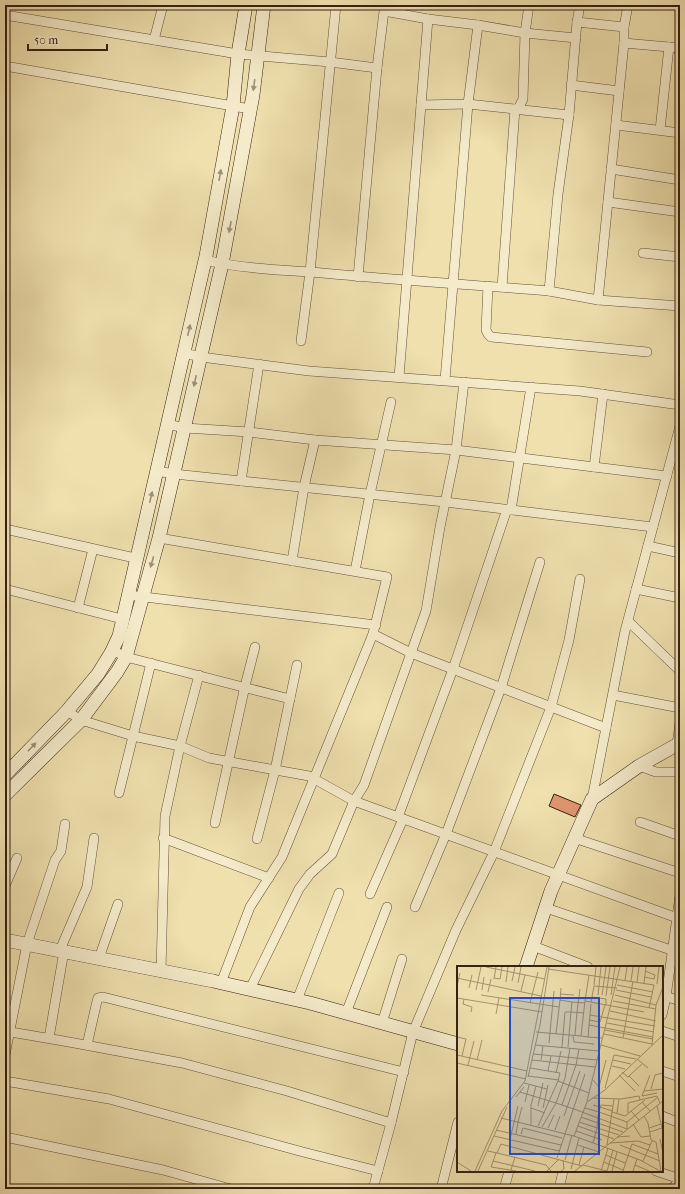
<svg xmlns="http://www.w3.org/2000/svg" width="685" height="1194" font-family="'IM FELL French Canon',serif">
<style>
.building{fill:#dd9570;stroke:#352012}
.lines{fill:none;stroke-linecap:round;stroke-linejoin:round}
.street-casing{stroke:#645039;stroke-width:10}
.secondary-casing{stroke:#352012;stroke-width:14}
.street{stroke:#f5ebca;stroke-width:9}
.secondary{stroke:#f5ebca;stroke-width:13}
.oneway{fill:#9f9077}
.inset-road{fill:none;stroke:#a59370;stroke-width:1}
.view{fill:#1d4ed8;fill-opacity:0.15;stroke:#1d4ed8;stroke-width:2}
.inset-edge{fill:none;stroke:#352012;stroke-width:2}
</style>
<rect width="100%" height="100%" fill="#efe0ae"/>
<filter id="stains"><feTurbulence type="fractalNoise" baseFrequency=".005" numOctaves="4"/><feColorMatrix values="0 0 0 0 .2 0 0 0 0 .09 0 0 0 0 .02 0 0 0 .5 -.17"/></filter>
<radialGradient id="worn" r=".72"><stop offset=".6" stop-color="#630" stop-opacity="0"/><stop offset="1" stop-color="#630" stop-opacity=".3"/></radialGradient>
<!-- building -->
<path class="building" d="M554 794 581 805 575 817 549 806Z"/>
<g class="lines">
<defs>
<g id="street">
<path d="M5 15 238 54 330 62 377 68"/>
<path d="M577 22 580 5"/>
<path d="M624 27 628 5"/>
<path d="M154 40 163 5"/>
<path d="M5 66 250 109"/>
<path d="M571 85 619 91"/>
<path d="M421 105 428 19"/>
<path d="M518 109 523 99 525 33 529 5"/>
<path d="M616 125 680 133"/>
<path d="M660 130 669 47"/>
<path d="M611 169 680 180"/>
<path d="M608 202 680 212"/>
<path d="M643 253 680 257"/>
<path d="M205 260C243 269 283 270 322 273 398 280 473 285 549 291L558 194 569 115 577 22 624 27V43L680 48"/>
<path d="M358 277 377 68 384 11 428 19 478 25"/>
<path d="M488 286 486 330 488 334 491 337 647 352"/>
<path d="M502 287 515 109"/>
<path d="M549 291 598 300 624 43"/>
<path d="M598 300 680 306"/>
<path d="M301 341 310 272 336 5"/>
<path d="M184 353 201 357 309 371 580 391 680 405"/>
<path d="M399 377 421 105 468 104 478 25 525 33 576 38"/>
<path d="M445 380 468 104 569 115"/>
<path d="M167 424 185 428 249 432 315 440 456 450 667 476"/>
<path d="M594 467 603 394"/>
<path d="M157 471 174 474 445 502 653 527"/>
<path d="M241 481 259 364"/>
<path d="M511 510 531 387"/>
<path d="M5 529 135 558"/>
<path d="M159 538 387 577 373 634 411 653 606 728"/>
<path d="M648 546 680 553"/>
<path d="M292 561 304 487 315 440"/>
<path d="M355 571 370 494 391 402"/>
<path d="M5 589 122 619"/>
<path d="M636 589 680 598"/>
<path d="M128 595 376 625"/>
<path d="M78 608 93 549"/>
<path d="M628 621 680 671"/>
<path d="M112 650 126 657 290 699"/>
<path d="M613 695 680 708"/>
<path d="M67 711 81 720 133 736 180 746 209 758 309 776 354 801 364 785 426 611 440 527 456 450 464 382"/>
<path d="M677 745 680 722"/>
<path d="M639 766 656 772H680"/>
<path d="M119 793 151 663"/>
<path d="M592 799 625 631 680 426"/>
<path d="M398 817 453 669 507 509"/>
<path d="M640 822 680 836"/>
<path d="M215 823 245 686 255 647"/>
<path d="M163 838 269 878"/>
<path d="M574 838 680 873"/>
<path d="M257 839 275 770 297 665"/>
<path d="M5 886 17 858"/>
<path d="M370 894 403 819"/>
<path d="M415 907 446 834 501 688 540 562"/>
<path d="M546 908 680 953"/>
<path d="M533 946 588 967"/>
<path d="M60 950 87 887 94 838"/>
<path d="M99 958 118 904"/>
<path d="M161 971 165 816 180 746 199 675"/>
<path d="M221 983 250 907 282 857 373 634"/>
<path d="M250 989 299 889 310 874 332 854 354 801 680 919"/>
<path d="M662 995 680 1001"/>
<path d="M297 1000 339 893"/>
<path d="M346 1013 387 907"/>
<path d="M662 1015 666 997 680 895"/>
<path d="M382 1023 402 959"/>
<path d="M5 1031 69 1042 182 1063 287 1091 391 1123"/>
<path d="M662 1031 680 1037"/>
<path d="M49 1038 64 951"/>
<path d="M87 1045 97 1001 98 998 103 997 404 1072"/>
<path d="M5 1055 27 944 55 860 61 851 65 824"/>
<path d="M662 1071 680 1077"/>
<path d="M5 1081 109 1099 303 1152 378 1171"/>
<path d="M662 1116 680 1123"/>
<path d="M5 1137 163 1170 231 1189"/>
<path d="M656 1171 680 1179"/>
<path d="M373 1189 391 1123 413 1032 456 930 494 852 551 707 569 640 580 579"/>
<path d="M441 1189 458 1122"/>
<path d="M504 1189 509 1171"/>
<path d="M559 1189 563 1171"/>
<path d="M671 1189 680 1181"/>
</g>
<g id="secondary">
<path d="M5 775 67 711 98 674 111 653 119 636 206 256 233 106 238 54 246 5"/>
<path d="M5 795 81 720 117 672 126 657 159 538 222 264 253 95 264 5"/>
<path d="M5 940 213 981 310 1003 458 1044"/>
<path d="M526 967 551 891 592 799 639 766 680 743"/>
</g>
</defs>
<!-- street casing -->
<use href="#street" class="street-casing"/>
<!-- secondary casing -->
<use href="#secondary" class="secondary-casing"/>
<!-- street -->
<use href="#street" class="street"/>
<!-- secondary -->
<use href="#secondary" class="secondary"/>
</g>
<!-- one-way arrows -->
<defs><path id="oneway-solid" d="M-6-.8H1V-3.2L6.5 0L1 3.2V.8H-6Z"/></defs>
<g class="oneway">
<use href="#oneway-solid" transform="translate(254 85) rotate(98)"/>
<use href="#oneway-solid" transform="translate(220 175) rotate(-80)"/>
<use href="#oneway-solid" transform="translate(230 227) rotate(101)"/>
<use href="#oneway-solid" transform="translate(189 330) rotate(-77)"/>
<use href="#oneway-solid" transform="translate(195 381) rotate(102)"/>
<use href="#oneway-solid" transform="translate(151 497) rotate(-77)"/>
<use href="#oneway-solid" transform="translate(152 562) rotate(106)"/>
<use href="#oneway-solid" transform="translate(32 747) rotate(-46)"/>
</g>
<!-- overview -->
<g transform="translate(457 966)">
<rect width="206" height="206" fill="#efe0ae"/>
<path class="inset-road" d="M29 1 88 13M91 3 197 19 192 42M187 11 197 13 198 9 188 5M0 12 84 30M37 12 43 13 45 1M37 13 39 1M168 14 170 1M55 15 58 1M174 15 176 1M49 16 51 1M180 16 182 1M61 17 64 1M187 17 189 1M200 18 202 1M137 19 139 1M160 19 196 26M0 20 3 7M12 22 15 9M19 24 24 1M25 24 27 11M159 24 194 31M64 25 68 9M31 26 34 13M103 28 117 29M24 29 102 41M141 29 144 1M145 29 149 1M154 29 158 1M158 29 199 39 195 79M149 30 153 1M135 31 149 33V39M0 32 85 46M7 33 6 38 15 41 14 46M103 34 104 22M128 35 132 9M156 35 199 43M134 36 137 20 160 22M73 37 81 6M199 39 206 21M153 45 199 55M120 46 123 23M39 48 42 32M133 49 198 60M132 54 143 56 148 39M150 57 197 66M132 59 196 71M148 64 196 73M79 66 124 70 128 35 187 46M99 68 103 34 115 36M147 68 195 78M118 69 120 46M116 70 117 76 137 78M124 70 131 71 134 38M0 71 9 73 5 90M131 71 145 72M166 72 176 15M92 77 97 25M78 79 142 85M144 79 183 90M105 81 108 46H114L115 36 127 37M111 81 114 46 127 47M76 88 140 94M0 89 70 105M180 93 191 102M20 94 25 74M75 94 138 101M84 94 86 80M156 94 174 98M0 97 69 113M11 99 17 75M119 99 122 83M155 100 168 103M73 102 103 107 101 115 132 127M91 105 94 90M165 106 171 111 185 98M99 107 104 85M162 109 178 125M71 110 102 114M172 110 182 120M71 111 83 59 92 1M135 113 142 121 149 94M67 117 90 123M148 122 157 89 179 93M194 123 198 109 206 107M187 125 206 123M63 126 99 137 108 112 113 82M185 130 193 109M185 130 200 127M59 131 67 121M136 132 164 133 182 130 183 134 200 130 203 137M130 135 163 1M68 136 72 119M185 136 193 145M105 139 119 99M136 139 156 145M81 140 86 117M200 140 206 166M74 142 88 147M86 142 91 119M128 142 142 146M174 145 182 154M142 146 144 139 156 140M155 146 168 150 188 134M160 147 162 133M171 147V137L183 134M107 150 123 105M187 150 191 157 194 174 199 176 204 205M124 151 166 166M44 152 117 170 130 136 148 124 206 69M61 156 65 141M122 156 162 169M170 156 201 131M176 158 184 171 193 170M74 159V139L79 120M81 160 101 115M121 160 157 173M85 161 99 137 117 143 141 152 170 163V156L142 146 141 149V152L140 162 136 177M91 162 97 149M192 162 204 158M39 164 104 179M98 164 103 150M119 165 145 174M193 166 205 162M59 168 61 156M64 168 66 162 105 172M37 170 102 185M117 170 183 194 203 205M160 171 173 170M53 173 61 140M203 173 206 187M153 177 181 175 193 179M121 179 142 186M150 179 157 133M163 179 203 195M31 185 40 187 44 178 125 200M39 187 34 201 59 205M40 187 89 199 94 205M149 189 168 197M100 192 128 108M108 194 115 169M36 195 78 205M186 195 195 175M0 196 14 205M147 196 166 204M122 199 127 181M126 199 150 205 156 184M178 199 192 205M114 203 122 172M54 204 58 191M18 205 45 145 68 115 90 1M21 205 50 141M90 205 102 193M104 205 107 203 106 194M118 205 206 135M144 205 151 182M155 205 160 186M166 205 175 178 201 188M176 205 180 193"/>
<path class="view" d="M53 32H142V188H53Z"/>
<rect width="206" height="206" class="inset-edge"/>
</g>
<!-- margin -->
<rect width="685" height="1194" fill="none" stroke="#efe0ae" stroke-width="20"/>
<rect x="6" y="6" width="673" height="1182" fill="none" stroke="#352012" stroke-width="2"/>
<rect x="10" y="10" width="665" height="1174" fill="none" stroke="#352012"/>
<!-- scale -->
<path d="M28 44v6h79v-6" fill="none" stroke="#352012" stroke-width="2"/>
<text x="34" y="44" font-size="12" fill="#352012" stroke="#f5ebca" stroke-width="3" paint-order="stroke">50 m</text>
<rect width="100%" height="100%" filter="url(#stains)"/>
<rect width="100%" height="100%" fill="url(#worn)"/>
</svg>
